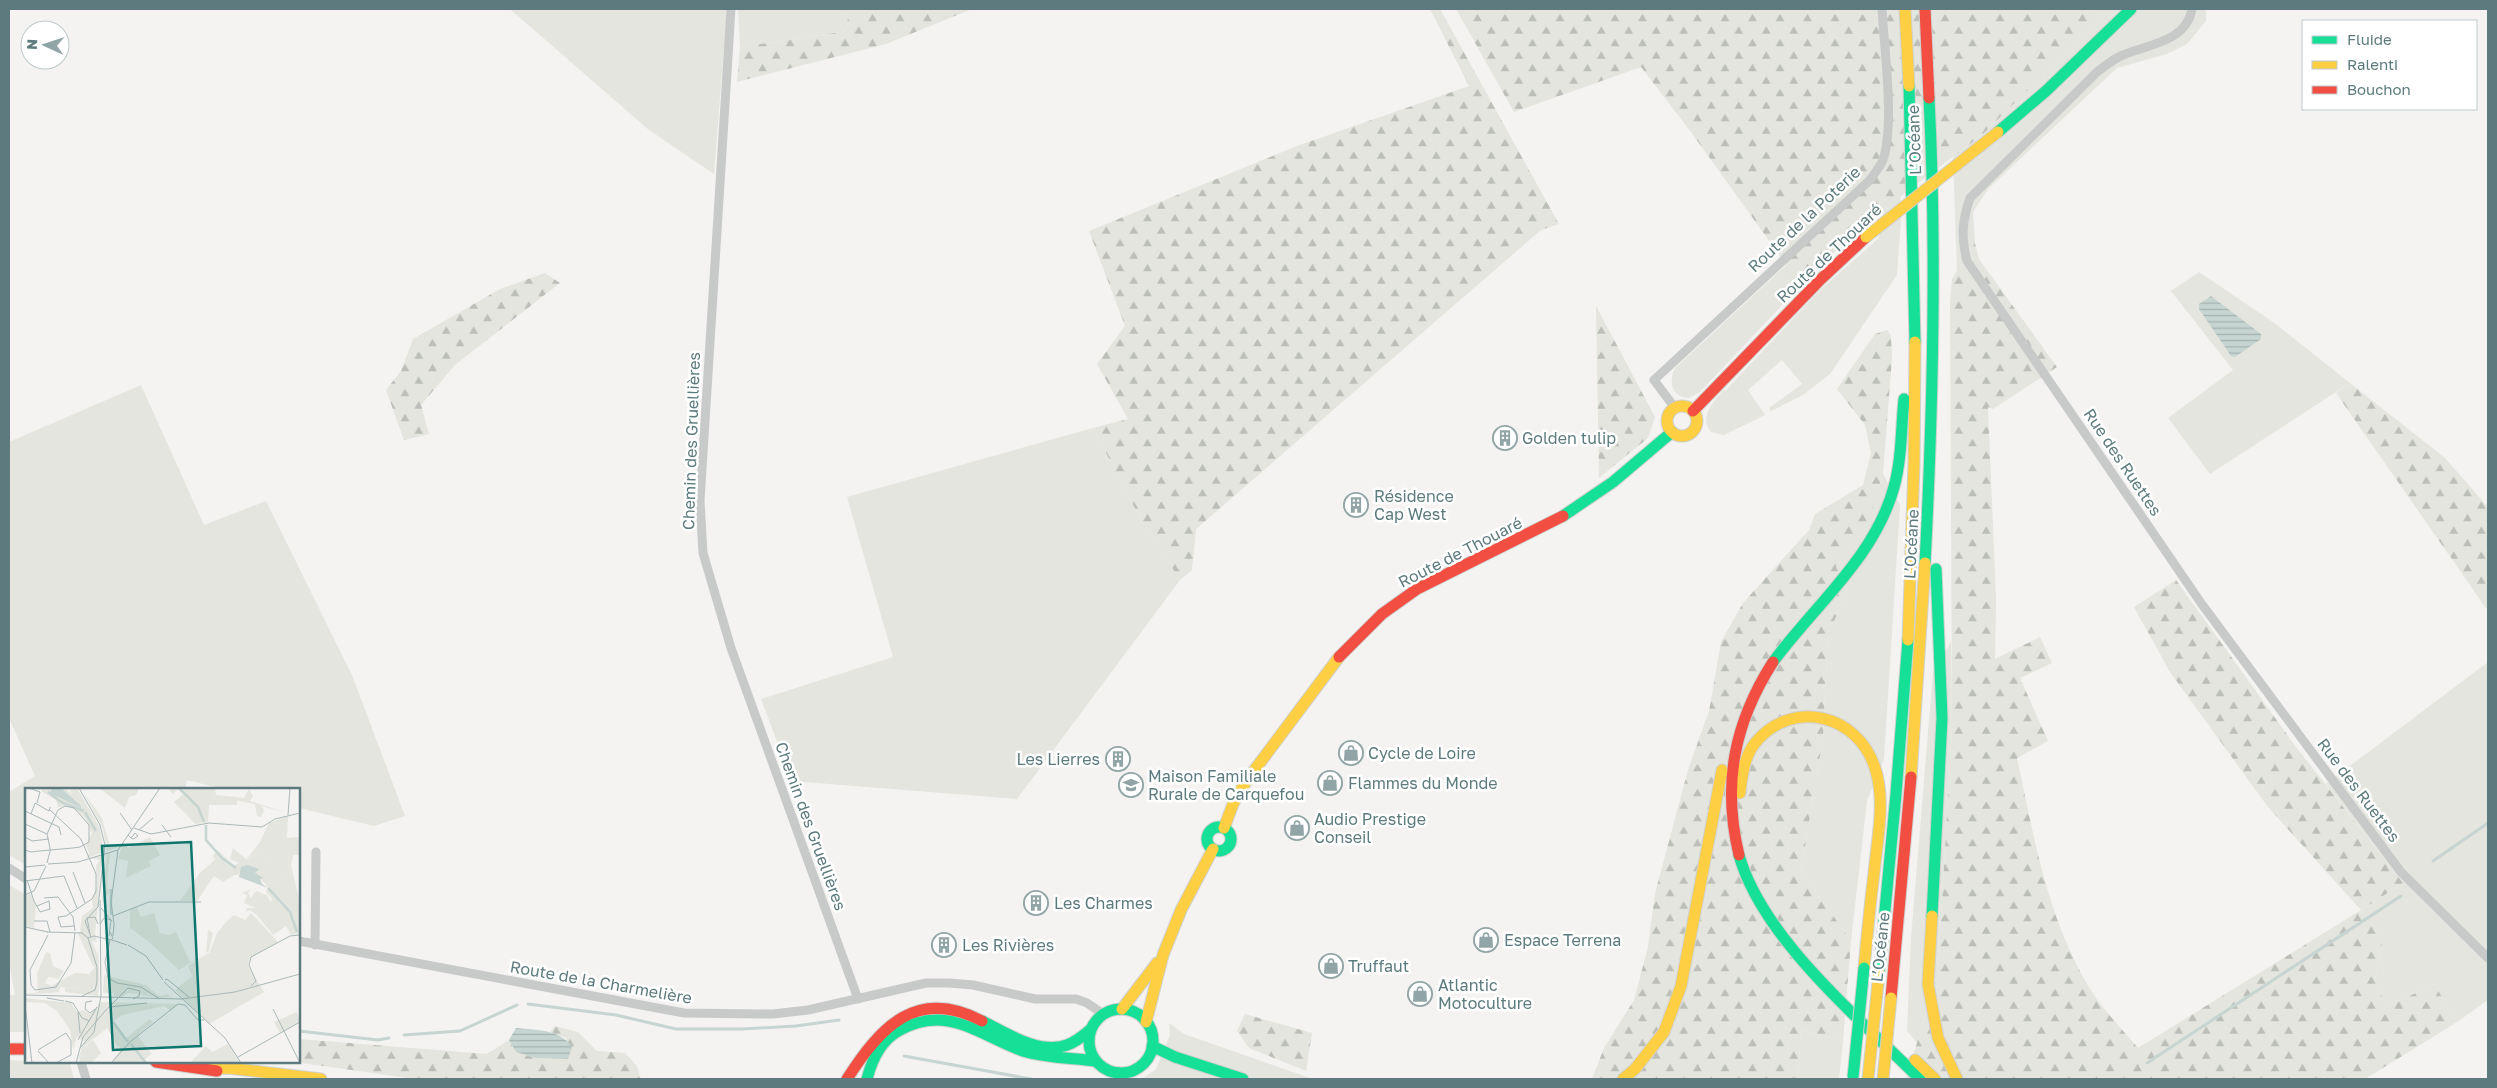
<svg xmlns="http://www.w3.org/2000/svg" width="2497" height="1088" font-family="'Golos Text',sans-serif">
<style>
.grass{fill:#e4e5de}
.forest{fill:url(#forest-firs)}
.water{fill:url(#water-rules)}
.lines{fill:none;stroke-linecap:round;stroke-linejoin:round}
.stream{stroke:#c6d4d2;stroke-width:3}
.fast-casing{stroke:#cfd1d0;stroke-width:13}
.slow-casing{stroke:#cfd1d0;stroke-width:13}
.jam-casing{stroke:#cfd1d0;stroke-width:13}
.street{stroke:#c8caca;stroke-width:9}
.fast{stroke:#16e098;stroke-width:11}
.slow{stroke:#ffcf43;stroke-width:11}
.jam{stroke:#f24e42;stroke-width:11}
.fast-bridge-casing{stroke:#cfd1d0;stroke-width:13;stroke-linecap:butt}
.slow-bridge-casing{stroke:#cfd1d0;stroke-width:13;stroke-linecap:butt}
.fast-bridge{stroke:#16e098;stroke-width:11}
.slow-bridge{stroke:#ffcf43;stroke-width:11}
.labels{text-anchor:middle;stroke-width:5;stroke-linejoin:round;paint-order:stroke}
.street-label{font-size:16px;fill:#5d7b7e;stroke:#fff}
.poi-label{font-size:16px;fill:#5d7b7e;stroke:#fff;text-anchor:start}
.inset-river{fill:none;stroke:#c6d4d2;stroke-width:2.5}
.inset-road{fill:none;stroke:#aab8b9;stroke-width:1}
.view{fill:#0f766e;fill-opacity:0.15;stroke:#0f766e;stroke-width:2.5}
.inset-edge{fill:none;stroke:#5d7b7e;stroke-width:2.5}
</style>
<defs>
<pattern id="forest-firs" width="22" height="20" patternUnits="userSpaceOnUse" patternTransform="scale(1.25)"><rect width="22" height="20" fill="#e4e5de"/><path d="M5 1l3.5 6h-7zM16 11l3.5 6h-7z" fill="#bcbfb9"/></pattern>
<pattern id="water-rules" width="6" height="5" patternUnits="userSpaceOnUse" patternTransform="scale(1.25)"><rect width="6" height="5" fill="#c6d4d2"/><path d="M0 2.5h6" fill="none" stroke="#a4b1b0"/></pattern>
</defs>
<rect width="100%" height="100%" fill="#f4f3f1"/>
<!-- grass -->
<g class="grass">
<path d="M510 9H727L714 174 649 130Z"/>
<path d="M738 9H848L847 31 740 47Z"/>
<path d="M2110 9H2206V21L2187 44 2167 54 2117 68 1988 189 1973 212 1975 243 1957 271 1953 157 1982 135Z"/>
<path d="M1898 127 1901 219 1897 275 1830 374 1803 395 1771 411 1769 408 1802 384 1782 360 1748 390 1765 415 1724 435 1711 432C1698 417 1714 402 1723 390H1726L1820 290 1879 238 1880 213 1824 261 1700 392 1689 398C1672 398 1668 382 1675 368L1877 181Z"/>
<path d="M2199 272 2273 322 2350 383 2210 474 2168 418 2233 370 2171 291Z"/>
<path d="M141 385 204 525 266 501 352 675 405 816 374 826 299 808V789H223L187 780 185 789H26V865L9 855V792L35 776 9 718V442Z"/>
<path d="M1093 428 1138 514 1180 580 1017 799 792 781 761 699 893 657 847 497Z"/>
<path d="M1883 474 1900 505 1884 759 1867 801 1851 941 1801 870 1823 738 1828 632 1849 592 1836 567C1860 536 1872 511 1883 474Z"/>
<path d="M1951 642 1952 725 1938 973 1917 1043 1907 1031 1911 938 1933 672Z"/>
<path d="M2488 662V1000L2457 1022 2434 984 2387 1007 2375 980 2383 939 2361 910 2403 883 2326 784Z"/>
<path d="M9 885 26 895V1032H9V995H15L9 962Z"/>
<path d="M1169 1023 1184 1034 1313 1079H1142L1156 1069 1170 1035Z"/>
<path d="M1801 1030 1843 1041 1839 1079H1798Z"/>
<path d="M9 1060 70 1064 74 1079H9Z"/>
</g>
<!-- forest -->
<g class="forest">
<path d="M848 9H972L886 44 737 82 740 47 847 31Z"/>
<path d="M1430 9H1440L1559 224 1541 230 1196 529 1192 570 1180 580 1138 514 1093 428 1128 419 1097 364 1125 326 1089 231 1297 146 1469 86Z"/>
<path d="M1456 9H2110L1982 135 1876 215 1798 281 1691 132 1641 67 1514 112Z"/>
<path d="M1975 243 1979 259 2057 367 1993 409 1988 407 1996 597 1995 659 2040 637 2052 663 2020 678 2048 741 2017 758C2035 841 2047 919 2092 992 2105 1012 2123 1030 2138 1048L2361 910 2268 807 2170 672 2134 607 2176 580 2296 747 2403 883 2361 910 2383 939 2375 980 2387 1007 2434 984 2457 1022 2365 1079H2327L2325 1077 2320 1079H1906L1938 973 1952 725 1950 302 1952 279Z"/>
<path d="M545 273 560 283 455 365 421 405 429 434 404 440 386 390 401 371 413 339 500 289Z"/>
<path d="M1596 306 1655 417 1648 438 1599 478Z"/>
<path d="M1887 330 1891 335 1892 358 1883 474 1872 510 1855 543 1836 567 1849 592 1828 632 1823 738 1801 870 1851 941 1843 1041 1801 1030 1798 1079H1592L1604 1048 1634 1000 1648 947 1655 893 1688 770 1709 711 1721 642 1743 603 1809 530 1815 514 1863 485 1871 453 1865 425 1837 389 1875 334Z"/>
<path d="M2350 383 2445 458 2488 507V611L2336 393Z"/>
<path d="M1245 1014 1312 1033 1306 1071 1249 1048 1237 1031Z"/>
<path d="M555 1026 578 1032 597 1051 625 1053 637 1066 641 1079H415L295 1062H299V1039L487 1054 509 1040 516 1052 536 1058 568 1059 566 1038 550 1032Z"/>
</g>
<!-- water -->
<g class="water">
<path d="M2211 296 2261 334V339L2235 357 2231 356 2199 309V304Z"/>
<path d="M516 1028C536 1030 560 1029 572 1047L568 1059 536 1058 516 1052 509 1040Z"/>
</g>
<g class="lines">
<!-- stream -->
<g class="stream">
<path d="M2433 861 2488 823"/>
<path d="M528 1004 616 1015 676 1029H742L796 1026 839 1020"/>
<path d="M299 1031 378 1040 389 1038"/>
<path d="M404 1035 460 1031 517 1005"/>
<path d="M904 1056 1031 1079"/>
<path d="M2147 1063 2401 896"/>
</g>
<defs>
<g id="fast">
<path d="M1909 86 1915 342"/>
<path d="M1998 132 2046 91 2131 9"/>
<path d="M1563 516 1613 482 1672 432"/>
<path d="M1925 563C1933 408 1937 253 1929 98"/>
<path d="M1773 662C1815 605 1875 557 1894 487 1902 458 1901 428 1904 399"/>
<circle cx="1219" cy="839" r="12"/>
<path d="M1739 855C1762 938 1860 1019 1920 1079"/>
<path d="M1932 916 1942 718 1936 569"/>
<path d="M1879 973 1896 794 1908 640"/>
<circle cx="1121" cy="1041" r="32"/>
<path d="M982 1021C1006 1033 1039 1055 1067 1045 1076 1042 1083 1036 1090 1030"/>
<path d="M1152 1046 1175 1057 1243 1079"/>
<path d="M867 1079C872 1059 881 1040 900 1030 948 1004 979 1035 1023 1051 1046 1058 1071 1058 1095 1061"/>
</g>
<g id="slow">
<path d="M1905 9 1909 86"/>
<circle cx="1682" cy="421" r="15"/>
<path d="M1908 640 1914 464 1915 342"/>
<path d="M1911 777 1925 563"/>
<path d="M1740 793C1742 776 1744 757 1755 743 1792 698 1858 714 1875 768 1886 801 1877 840 1874 873 1870 905 1867 937 1864 968"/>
<path d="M1224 828 1233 804 1247 780 1339 657"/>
<path d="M1932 916 1928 984 1938 1038 1957 1079"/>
<path d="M1122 1009 1157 963"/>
<path d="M1146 1022 1163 955 1181 910 1213 849"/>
<path d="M1915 1060 1935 1079"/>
<path d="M209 1069 228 1068 321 1079"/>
<path d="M1623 1079 1635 1069 1664 1032 1681 986 1722 770"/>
</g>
<g id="jam">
<path d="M1925 9 1929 98"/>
<path d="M1693 411 1821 279 1866 237"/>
<path d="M1339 657 1382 614 1417 589 1563 516"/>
<path d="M1739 855C1722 784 1734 723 1773 662"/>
<path d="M1891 998 1911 777"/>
<path d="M9 1049H26"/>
<path d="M156 1062 217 1071"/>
<path d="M847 1079C881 1026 917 987 982 1021"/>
</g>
</defs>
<!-- fast casing -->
<use href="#fast" class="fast-casing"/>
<!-- slow casing -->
<use href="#slow" class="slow-casing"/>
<!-- jam casing -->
<use href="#jam" class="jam-casing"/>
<!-- street -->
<g class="street">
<path d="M731 9 700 501 703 553 731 648 858 999"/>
<path d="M2192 9C2186 42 2149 44 2123 55 2113 59 2105 66 2097 72L1970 198C1962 221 1961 237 1967 261L2201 603 2401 872 2488 958"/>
<path d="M1675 408 1654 380 1870 180C1874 174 1880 167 1883 160 1895 124 1884 48 1882 9"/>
<path d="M9 868 26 879"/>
<path d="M299 941 684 1013 773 1014 808 1010 926 983H949L973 985 1035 999H1076L1087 1003 1103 1014"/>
<path d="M315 945 316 852"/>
<path d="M81 1062 86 1079"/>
</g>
<!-- fast -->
<use href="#fast" class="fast"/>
<!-- slow -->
<use href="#slow" class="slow"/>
<!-- jam -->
<use href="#jam" class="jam"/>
<defs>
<path id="fast-bridge" d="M1853 1077 1864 968"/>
<g id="slow-bridge">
<path d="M1866 237 1998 132"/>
<path d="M1868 1079 1879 973"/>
<path d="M1883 1079 1891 998"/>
</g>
</defs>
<!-- fast-bridge casing -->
<use href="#fast-bridge" class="fast-bridge-casing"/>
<!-- slow-bridge casing -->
<use href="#slow-bridge" class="slow-bridge-casing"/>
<!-- fast-bridge -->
<use href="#fast-bridge" class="fast-bridge"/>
<!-- slow-bridge -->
<use href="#slow-bridge" class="slow-bridge"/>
</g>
<!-- icons -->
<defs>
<symbol id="building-ring" viewBox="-11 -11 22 22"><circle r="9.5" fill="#fff" stroke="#92a5a6" stroke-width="1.5"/><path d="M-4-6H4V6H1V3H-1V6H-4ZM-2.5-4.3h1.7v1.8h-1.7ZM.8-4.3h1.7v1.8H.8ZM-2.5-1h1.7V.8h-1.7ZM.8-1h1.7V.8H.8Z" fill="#92a5a6"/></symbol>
<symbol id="shop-ring" viewBox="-11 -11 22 22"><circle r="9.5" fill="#fff" stroke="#92a5a6" stroke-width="1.5"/><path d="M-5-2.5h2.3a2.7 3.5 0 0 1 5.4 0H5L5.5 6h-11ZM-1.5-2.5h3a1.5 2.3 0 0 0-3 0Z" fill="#92a5a6"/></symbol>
<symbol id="school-ring" viewBox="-11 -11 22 22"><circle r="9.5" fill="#fff" stroke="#92a5a6" stroke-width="1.5"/><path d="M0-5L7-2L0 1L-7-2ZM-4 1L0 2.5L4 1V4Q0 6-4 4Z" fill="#92a5a6"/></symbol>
</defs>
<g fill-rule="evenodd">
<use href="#building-ring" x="1491" y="424" width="28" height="28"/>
<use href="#building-ring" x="1342" y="491" width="28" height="28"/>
<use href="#shop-ring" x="1337" y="739" width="28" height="28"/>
<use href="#building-ring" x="1104" y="745" width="28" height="28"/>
<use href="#shop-ring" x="1316" y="769" width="28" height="28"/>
<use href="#school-ring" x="1117" y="771" width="28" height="28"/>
<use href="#shop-ring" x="1283" y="814" width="28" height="28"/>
<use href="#building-ring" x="1022" y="889" width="28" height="28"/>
<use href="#shop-ring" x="1472" y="926" width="28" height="28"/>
<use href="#building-ring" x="930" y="931" width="28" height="28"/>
<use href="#shop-ring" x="1317" y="952" width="28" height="28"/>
<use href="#shop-ring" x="1406" y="980" width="28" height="28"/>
</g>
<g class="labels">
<!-- street labels -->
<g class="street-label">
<text transform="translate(1914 140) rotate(-92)" y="6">L’Océane</text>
<text transform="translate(1804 219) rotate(-43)" y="6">Route de la Poterie</text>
<text transform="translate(1829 253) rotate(-43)" y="6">Route de Thouaré</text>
<text transform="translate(691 441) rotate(-88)" y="6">Chemin des Gruellières</text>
<text transform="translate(2123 462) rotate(56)" y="6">Rue des Ruettes</text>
<text transform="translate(1911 544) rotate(-87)" y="6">L’Océane</text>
<text transform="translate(1460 552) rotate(-27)" y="6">Route de Thouaré</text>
<text transform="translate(2359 790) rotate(53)" y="6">Rue des Ruettes</text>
<text transform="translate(811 826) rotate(70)" y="6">Chemin des Gruellières</text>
<text transform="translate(1880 947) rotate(-84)" y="6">L’Océane</text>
<text transform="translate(601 982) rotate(10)" y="6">Route de la Charmelière</text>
</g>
<!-- poi labels -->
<g class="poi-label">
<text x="1522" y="444">Golden tulip</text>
<text x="1374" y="502">Résidence<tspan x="1374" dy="18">Cap West</tspan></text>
<text x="1368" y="759">Cycle de Loire</text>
<text x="1100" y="765" text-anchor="end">Les Lierres</text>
<text x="1148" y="782">Maison Familiale<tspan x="1148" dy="18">Rurale de Carquefou</tspan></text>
<text x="1348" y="789">Flammes du Monde</text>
<text x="1314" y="825">Audio Prestige<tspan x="1314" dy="18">Conseil</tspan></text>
<text x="1054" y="909">Les Charmes</text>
<text x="1504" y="946">Espace Terrena</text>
<text x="962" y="951">Les Rivières</text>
<text x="1348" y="972">Truffaut</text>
<text x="1438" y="991">Atlantic<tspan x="1438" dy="18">Motoculture</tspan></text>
</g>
</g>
<!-- overview -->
<g transform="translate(25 788)">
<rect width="275" height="275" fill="#f4f3f1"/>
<path d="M19 0H41L47 7 44 0H52L75 40 79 64 62 70 64 65 61 57 67 45 60 30 45 17 33 19 31 12 16 3ZM74 0H114L111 7 104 9 100 20ZM142 0H179L188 8 212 11V17H184L183 34 170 36 149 14 158 6 153 1 148 6ZM59 5 77 30 85 59 94 57 92 60 82 63 78 41ZM244 35 263 68 265 81 266 88 248 94 238 84 246 72 232 65 221 72 235 54ZM125 49 135 67 124 73 126 78 101 90 103 73 93 71 98 54 103 60ZM193 69 208 81 209 87 198 94 189 88 172 113H155L175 85ZM76 90 70 145 72 154 67 153 72 166 73 161 74 183 68 178 53 146 59 139 58 130 71 116ZM226 101 223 105 226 110 231 103 242 107 246 115 247 110 264 129 275 133V146L266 147 261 138 248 147 232 127 225 122 221 124 222 120H231L219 115 222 107 217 105ZM112 119 116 129 129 125 135 145 123 153 105 140V122ZM64 195H68L62 204 74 199 73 208 40 204V200L53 201ZM112 247 127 266 120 271 122 275H86L95 262 94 253ZM68 252 76 265 66 275H54L57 262ZM203 256 215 275H165L181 258 187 264Z" fill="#e4e5de"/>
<path d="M190 0 191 7 219 10 224 1 228 8 225 13 262 25 236 18 239 22 236 29 232 28 230 16 188 8 177 1ZM263 28 262 50 275 49V67H268L266 77 275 115V133L264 129 241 104 243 99 230 85 233 81 217 79 213 87H209L204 77 193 69 190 72 188 68 192 62 209 77 214 75 205 71 208 60 222 72 232 65 246 72 239 84 248 94 266 88 263 68 244 60V35ZM82 65H85L82 98 84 104 80 111 81 124 77 111ZM78 66 71 116 70 120 58 130 60 141 55 143 57 128 68 120 67 111 72 99 71 77 75 72 67 70ZM226 125 253 154 224 171 223 178 239 204 184 236 150 202 167 188 163 178 185 164 192 145 202 133 209 127 220 132ZM183 142 188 145 184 163 154 182 123 153 135 145 144 147 151 144 165 174 181 165ZM21 164 25 165 28 178 39 183 34 191 23 189 20 195 26 198 50 185 64 186 71 178 74 183V199L62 204 67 195 53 201 35 199 34 204 26 205 0 206 13 204 12 186ZM79 187 121 197 134 208 142 206 147 209 135 210 103 205 97 209H89V205H78ZM0 210 46 215 52 224 58 222 65 226 76 214 154 216 145 223 140 218 97 227 89 233 101 250 125 231 128 234 104 254 101 251 94 253 96 257 93 259 82 240 60 258 52 275 59 253 52 249 48 261 45 242 32 223 20 215 0 214ZM272 224 275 234 255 245 249 234Z" fill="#e4e5de"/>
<path d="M6 106 11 118 9 140 0 138V108Z" fill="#e4e5de"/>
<path d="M36 0 56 18V20L25 5 27 1ZM223 77 234 81 230 85 238 90 235 91 237 96 243 100 214 89 216 79Z" fill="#c6d4d2"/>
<path class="inset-river" d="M154 0 173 19 179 34M23 4 36 14 59 23M60 24 71 43M181 37V52L198 71 211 80M243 100 265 124 272 144M86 127V101M88 234 103 254M106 256 121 275"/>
<path class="inset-road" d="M4 0 15 4 12 15M54 0 75 37 80 57 73 119 60 133 66 149M25 22 56 51 71 86V103L67 111 41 128 33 129 36 139 49 138M0 23 34 39 36 47M95 25 107 42M6 26 10 15 24 23 25 19M263 27 265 0M0 36 22 46M137 37 146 49M109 40 126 46 184 35 237 39 250 31 275 25M114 42 128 30M103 47 106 50 108 51 113 48 110 45 106 50M0 49 7 53 24 51M0 62 6 64 14 63H15L25 62 48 60 55 59 64 54V37L49 20 40 18 33 22 22 46 25 60V64L24 67 22 75M23 76 53 74 93 62M0 79 20 77M48 84 60 115M2 92 9 113 15 124 25 121 24 113 12 118M0 93 39 88 52 120M0 107 9 103 21 78M19 110 33 109 48 129 50 143M76 120 87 133M88 128 124 114H176M9 133H22L25 144M75 136 79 130 86 132 84 148M0 139 23 144M22 144 58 145M57 145 63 150 69 148 86 152 88 150 85 144M65 146 62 130 70 129 73 136M23 147 5 182 6 197 10 202 31 199 46 175 50 145M88 148 89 136 86 114 93 62 135 0M85 152 80 174 83 190 92 195 116 199 135 211M87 152 102 157M103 157 121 168 138 192M140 192 142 191 164 209M139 194 200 250 216 275M226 198 231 193 224 177 226 169 265 148 275 147M0 207 156 211 210 204 275 186M57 208 70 202 72 194V179L63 150M22 210 39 213M40 213 48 215 57 230 65 233M67 213 61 214 60 221 65 225 70 221M0 217 7 275M85 219 122 215M248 221 275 275M53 224 55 245M53 252 72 219M55 260 69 244 76 208 75 112M13 262 41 245 46 253V267L31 275M13 263 24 275M213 269 275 234M51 275 58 249 81 222 103 200 115 203 114 208 108 211M86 275 105 254 153 216 160 217 173 232H179"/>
<path class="view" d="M166 54 176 258 88 262 77 58Z"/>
<rect width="275" height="275" class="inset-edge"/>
</g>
<!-- border -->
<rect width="2497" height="1088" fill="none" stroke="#5d7b7e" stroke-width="20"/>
<!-- legend -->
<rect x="2302" y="20" width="175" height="90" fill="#ffffff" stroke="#becacb"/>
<rect x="2312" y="36" width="25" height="8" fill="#16e098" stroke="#becacb"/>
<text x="2347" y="45" font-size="15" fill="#5d7b7e">Fluide</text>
<rect x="2312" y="61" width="25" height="8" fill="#ffcf43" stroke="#becacb"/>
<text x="2347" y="70" font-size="15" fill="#5d7b7e">Ralenti</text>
<rect x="2312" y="86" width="25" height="8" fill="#f24e42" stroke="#becacb"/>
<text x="2347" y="95" font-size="15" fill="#5d7b7e">Bouchon</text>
<!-- north arrow -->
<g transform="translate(45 45) rotate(273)"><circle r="24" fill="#ffffff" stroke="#becacb"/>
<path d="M0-4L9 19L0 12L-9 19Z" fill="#92a5a6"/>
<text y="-8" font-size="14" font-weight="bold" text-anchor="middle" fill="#5d7b7e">N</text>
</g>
</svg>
